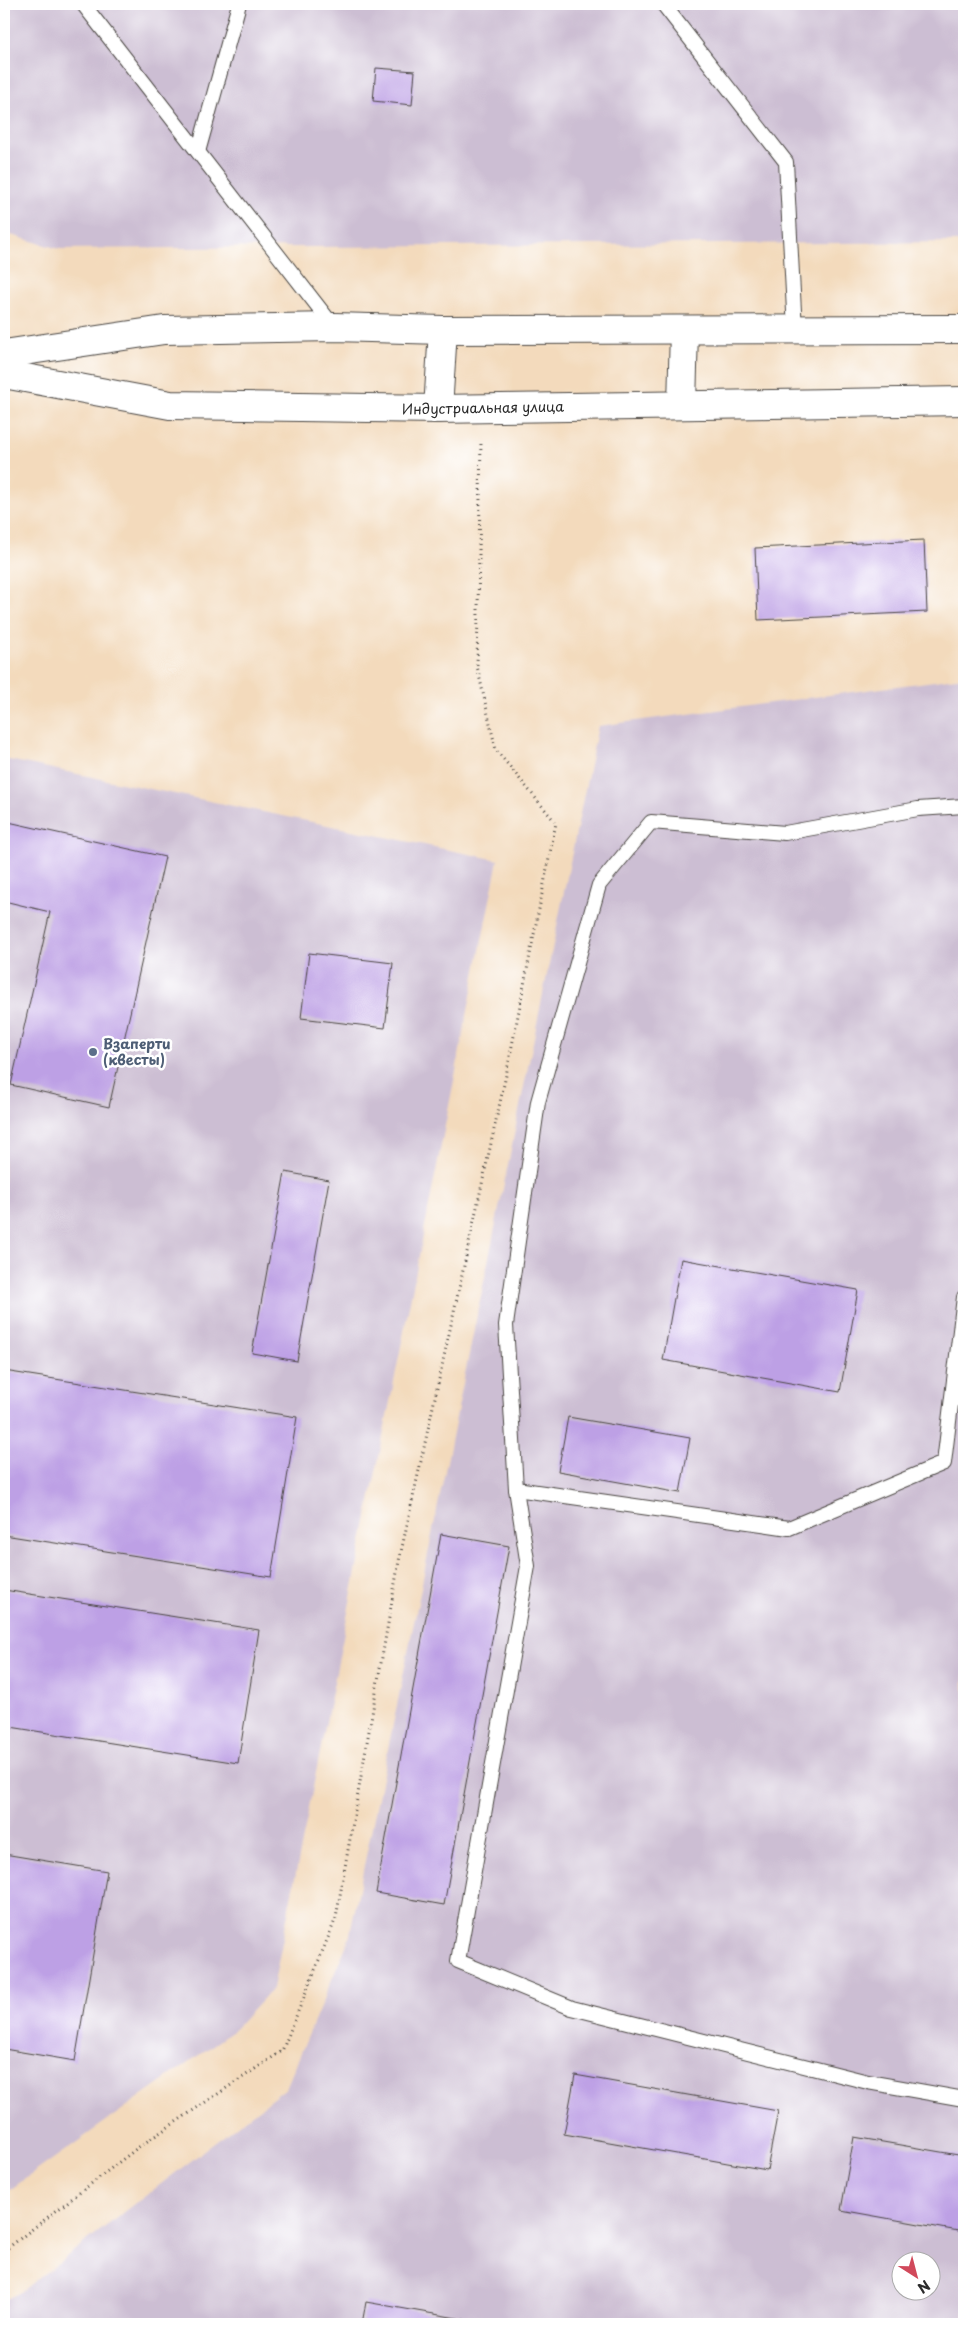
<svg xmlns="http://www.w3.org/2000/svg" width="968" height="2328" font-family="'Playpen Sans',sans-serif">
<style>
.industrial{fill:#ccbed3;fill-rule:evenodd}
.building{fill:#bda0e5}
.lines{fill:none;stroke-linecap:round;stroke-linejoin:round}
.service-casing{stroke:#494541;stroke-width:16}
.tertiary-casing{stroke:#494541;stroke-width:30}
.path{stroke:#494541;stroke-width:3;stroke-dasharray:1 4;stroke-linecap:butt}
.service{stroke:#fff;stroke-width:14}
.tertiary{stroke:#fff;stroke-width:28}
.service-dot{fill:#5c6f8a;stroke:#fff;stroke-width:2}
.labels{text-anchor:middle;stroke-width:5;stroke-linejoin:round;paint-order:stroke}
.street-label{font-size:14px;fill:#2b2b2b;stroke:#fff}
.service-label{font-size:14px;font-weight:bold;fill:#4e5e75;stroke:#fff;text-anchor:start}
</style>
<rect width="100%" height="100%" fill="#fff"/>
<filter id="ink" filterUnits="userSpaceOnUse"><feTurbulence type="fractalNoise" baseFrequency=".02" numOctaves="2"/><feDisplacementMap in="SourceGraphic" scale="10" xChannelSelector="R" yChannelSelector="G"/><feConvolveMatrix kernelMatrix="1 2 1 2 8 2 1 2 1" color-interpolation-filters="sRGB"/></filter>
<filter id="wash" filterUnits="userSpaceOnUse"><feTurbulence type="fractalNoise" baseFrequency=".0096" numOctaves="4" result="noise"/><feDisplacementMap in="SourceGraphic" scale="20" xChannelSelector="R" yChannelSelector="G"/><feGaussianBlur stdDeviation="1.12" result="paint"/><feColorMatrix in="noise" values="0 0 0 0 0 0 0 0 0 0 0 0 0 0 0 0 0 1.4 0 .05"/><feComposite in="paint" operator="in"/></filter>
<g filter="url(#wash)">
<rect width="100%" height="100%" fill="#f3dabc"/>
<!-- industrial -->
<g class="industrial">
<path d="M4 4H964V242L59 249 4 233Z"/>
<path d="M964 677V2324H4V2300L19 2293 286 2088 349 1939 598 726ZM900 2260H930V2290H900Z"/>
<path d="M4 759 498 860 273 1988 234 2030 4 2194Z"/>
</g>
<g id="blocks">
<!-- building -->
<g class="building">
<path d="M376 68 415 71 412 105 373 101Z"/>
<path d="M924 540 927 612 758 620 755 548Z"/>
<path d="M4 821 165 857 109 1107 11 1085 50 912 4 901Z"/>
<path d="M309 953 393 963 385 1028 301 1018Z"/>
<path d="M285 1172 329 1180 297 1361 252 1353Z"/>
<path d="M681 1259 858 1290 840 1392 663 1360Z"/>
<path d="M4 1371 297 1417 271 1577 4 1535Z"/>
<path d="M568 1417 690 1438 680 1493 558 1471Z"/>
<path d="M441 1534 509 1546 444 1905 376 1893Z"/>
<path d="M4 1590 259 1630 238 1763 4 1726Z"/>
<path d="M4 1854 107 1871 75 2061 4 2049Z"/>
<path d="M575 2075 778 2111 767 2170 564 2134Z"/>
<path d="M854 2137 964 2156V2232L841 2210Z"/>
<path d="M366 2302 485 2323V2324H362Z"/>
</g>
</g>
</g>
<g filter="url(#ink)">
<use href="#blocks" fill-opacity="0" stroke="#494541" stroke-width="1"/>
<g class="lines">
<defs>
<g id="service">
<path d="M83 4 334 327"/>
<path d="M663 4 786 162 795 330"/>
<path d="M198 152 239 4"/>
<path d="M964 806 918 809 785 833 651 822 599 885 538 1102 506 1325 516 1489 528 1566 458 1961 572 2008 868 2082 964 2099"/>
<path d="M516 1489 789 1528 944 1463 964 1297"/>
</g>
<g id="tertiary">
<path d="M4 354 164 330 334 327 443 330 964 329"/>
<path d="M4 374 170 405 438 409 964 401"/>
<path d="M682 405 684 330"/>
<path d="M438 409 443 330"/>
</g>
</defs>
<!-- service casing -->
<use href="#service" class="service-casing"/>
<!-- tertiary casing -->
<use href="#tertiary" class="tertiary-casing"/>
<!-- path -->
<path class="path" d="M4 2251 140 2146 282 2051 336 1918 399 1561 508 1066 556 823 496 750 477 666 481 441"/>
<!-- service -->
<use href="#service" class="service"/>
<!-- tertiary -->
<use href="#tertiary" class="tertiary"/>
</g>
</g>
<!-- markers -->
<circle class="service-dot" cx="93" cy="1052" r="5"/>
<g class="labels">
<!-- street labels -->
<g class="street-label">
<text transform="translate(483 408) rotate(-1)" y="5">Индустриальная улица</text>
</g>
<!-- service labels -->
<g class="service-label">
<text x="103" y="1049">Взаперти<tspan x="103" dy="16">(квесты)</tspan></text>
</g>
</g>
<!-- margin -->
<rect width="968" height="2328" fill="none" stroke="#fff" stroke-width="20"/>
<!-- north arrow -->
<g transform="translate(916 2276) rotate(144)"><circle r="24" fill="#ffffff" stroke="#aaaaaa"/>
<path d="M0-4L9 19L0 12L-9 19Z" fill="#d1495b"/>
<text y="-8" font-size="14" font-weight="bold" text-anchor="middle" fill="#2b2b2b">N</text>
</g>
</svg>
